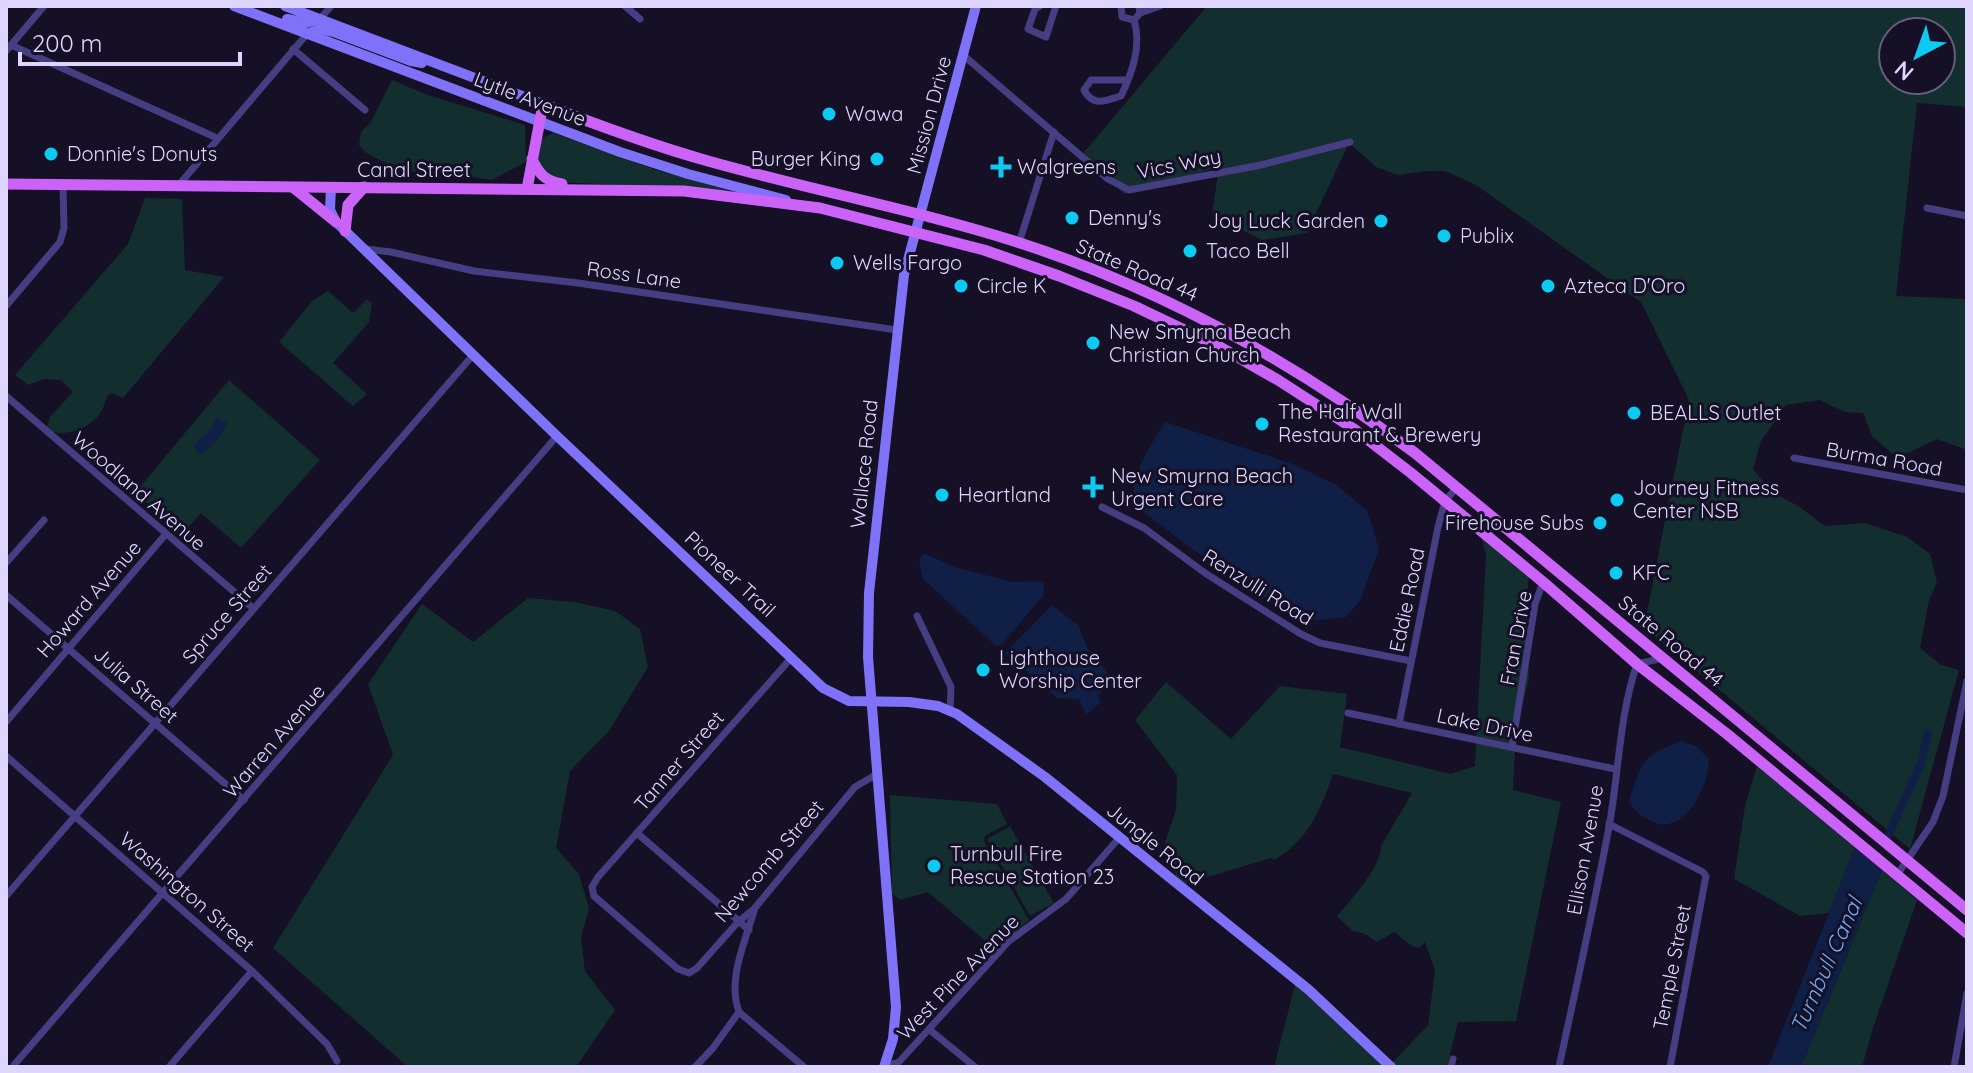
<svg xmlns="http://www.w3.org/2000/svg" width="1973" height="1073" font-family="Quicksand,sans-serif">
<style>
.green{fill:#132e2f;fill-rule:evenodd}
.water{fill:#0f1f46}
.lines{fill:none;stroke-linecap:round;stroke-linejoin:round}
.canal{stroke:#0f1f46;stroke-width:8}
.street{stroke:#453e82;stroke-width:7}
.secondary{stroke:#7f72f8;stroke-width:10}
.primary{stroke:#cb63f8;stroke-width:11}
.poi-dot{fill:#0ccbf3;stroke:#151025;stroke-width:3}
.labels{text-anchor:middle;stroke-width:6;stroke-linejoin:round;paint-order:stroke}
.street-label{font-size:20px;fill:#ded6fd;stroke:#151025}
.poi-label{font-size:20px;fill:#ded6fd;stroke:#151025;text-anchor:start}
.water-label{font-size:22px;font-style:italic;fill:#6aacf8;stroke:#151025}
</style>
<rect width="100%" height="100%" fill="#151025"/>
<!-- green -->
<g class="green">
<path d="M1207 6H1967V107L1917 103 1896 296 1967 299V450L1937 439 1897 458 1872 436 1863 413 1845 412 1820 400 1786 405 1761 441 1753 469 1771 491 1798 506 1825 526 1865 523 1907 537 1930 554 1937 582 1929 600 1920 648 1941 665 1959 670 1910 849 1644 627 1689 400 1641 302 1476 185 1445 171H1427L1397 175 1376 167 1349 143 1307 233 1262 240 1212 215 1219 167 1124 194 1081 156ZM1893 32H1941V80H1893Z"/>
<path d="M392 80 428 95 525 125 526 162 492 180 433 171 402 172 365 152 359 145 361 132 371 122Z"/>
<path d="M553 133 653 169 727 190 725 195 686 188 556 182 538 167 541 139Z"/>
<path d="M145 198 182 199 185 270 224 277 123 398 110 393C105 399 105 404 102 410 92 429 65 438 46 430L50 417 73 392 61 380 44 379 28 385 15 375 128 244Z"/>
<path d="M328 291 353 313 367 299 372 303 369 322 333 363 367 394 353 406 279 342 312 301Z"/>
<path d="M229 380 320 460 241 548 201 513 183 533 135 493Z"/>
<path d="M1481 536 1529 576 1526 604 1529 679 1516 728 1513 790 1561 802 1516 1021 1458 1022 1447 1067H1397L1392 1063 1428 1025 1435 970 1425 942 1419 948 1412 946 1394 932 1377 942 1365 934 1353 931 1337 916C1351 900 1381 867 1381 846L1412 793 1333 774C1321 809 1308 841 1274 860L1271 858 1184 884 1178 880 1164 846 1176 810 1177 775 1135 720 1166 682 1231 739 1280 686 1347 694 1340 747 1451 774 1475 766 1486 555Z"/>
<path d="M528 598 575 602 615 611 640 629 648 667 609 731 570 771 556 848 579 874 589 909 581 937 585 971 615 1010 576 1067H408L273 948 393 755 368 684 422 604 473 642Z"/>
<path d="M1757 766 1855 847 1829 913 1800 916 1734 879 1745 806Z"/>
<path d="M890 795 997 804 1007 824 985 836 984 841 1029 920 996 950 928 892 900 900 892 894Z"/>
<path d="M1010 826 1054 903 1030 916 987 839Z"/>
<path d="M1882 870 1917 900 1873 1028 1862 1067H1801Z"/>
<path d="M1295 985 1306 994 1385 1067H1274Z"/>
</g>
<!-- water -->
<g class="water">
<path d="M217 418 227 422C221 437 213 447 199 455L193 445 208 433Z"/>
<path d="M1165 422 1293 464 1336 485 1367 510 1379 549 1360 601 1346 617 1310 621 1283 609 1203 557 1134 505C1130 474 1149 448 1165 422Z"/>
<path d="M923 553 955 567 1012 582 1044 581 1043 596 1004 642 997 647 922 578 919 560Z"/>
<path d="M1052 605 1078 625 1088 649 1108 673 1107 685 1098 696 1101 702 1086 715 1079 699 1057 698 1005 653Z"/>
<path d="M1681 741 1696 746 1709 759C1709 787 1682 842 1647 819 1638 814 1634 810 1629 801 1641 762 1642 756 1681 741Z"/>
<path d="M1855 847 1882 870 1801 1067H1768Z"/>
</g>
<g class="lines">
<!-- canal -->
<path class="canal" d="M1888 836 1921 763 1928 733"/>
<!-- street -->
<g class="street">
<path d="M625 6 640 19"/>
<path d="M1040 6 1035 9 1028 29 1046 37 1056 6"/>
<path d="M1121 6 1122 17 1134 20"/>
<path d="M1140 13 1160 6"/>
<path d="M320 19 331 6"/>
<path d="M11 45 217 138"/>
<path d="M293 49 365 110"/>
<path d="M6 51 44 6"/>
<path d="M963 55 1108 179 1129 190 1261 165 1350 142"/>
<path d="M1128 80H1091L1084 90C1093 107 1105 101 1121 96 1132 73 1142 46 1134 20L1140 13 1139 6"/>
<path d="M178 186 307 34"/>
<path d="M1927 208 1967 216"/>
<path d="M1019 243 1054 132"/>
<path d="M366 249 391 252 474 271 578 283 897 330"/>
<path d="M6 306 60 242 64 228 63 184"/>
<path d="M6 396 253 608"/>
<path d="M1794 458 1967 490"/>
<path d="M1102 507 1144 528 1205 573 1301 634 1320 643 1411 661"/>
<path d="M6 563 44 520"/>
<path d="M6 595 244 800"/>
<path d="M917 616 951 687 950 711"/>
<path d="M792 657 598 877 592 887 594 896 678 969 689 973 697 968 738 922 754 909 855 787 877 774"/>
<path d="M1348 713 1615 769"/>
<path d="M6 722 165 535"/>
<path d="M1399 724 1438 527 1445 501 1457 487"/>
<path d="M1512 747 1535 604 1543 582"/>
<path d="M6 756 252 971 327 1044 337 1061"/>
<path d="M1609 824 1703 872 1706 876 1670 1067"/>
<path d="M637 833 749 930"/>
<path d="M1897 875 1933 822 1943 796 1967 681"/>
<path d="M6 896 473 355"/>
<path d="M739 1012 804 1067"/>
<path d="M930 1030 975 1067"/>
<path d="M14 1065 557 436"/>
<path d="M885 1066 899 1062 1009 941 1066 899 1119 838"/>
<path d="M169 1067 252 971"/>
<path d="M695 1067 713 1048 739 1012C727 980 745 942 754 911"/>
<path d="M1451 1067 1453 1059"/>
<path d="M1559 1067C1576 987 1594 907 1609 827 1619 773 1619 716 1637 664L1663 658"/>
<path d="M1954 1067 1967 993"/>
</g>
<!-- secondary -->
<g class="secondary">
<path d="M234 6 620 152 688 174 786 200"/>
<path d="M285 6 543 104"/>
<path d="M287 19 306 23 320 19"/>
<path d="M307 34 320 29 334 32 411 61 422 63"/>
<path d="M331 187 330 210 336 222 557 436 823 688 849 701 909 702 938 706 957 714 1045 777 1309 990 1391 1067"/>
<path d="M884 1067 893 1039 896 1007 868 657 869 593 904 275 976 6"/>
</g>
<!-- primary -->
<g class="primary">
<path d="M532 159C539 174 545 181 562 184"/>
<path d="M6 184 684 191 820 208 984 250 1059 276 1134 306 1220 347 1278 380 1354 429 1411 473 1543 582 1637 664 1727 734 1967 933"/>
<path d="M294 188 336 222"/>
<path d="M527 189 543 104C597 125 651 145 708 161 811 190 916 210 1017 242 1163 289 1294 362 1415 453L1967 910"/>
<path d="M345 231 348 205 364 187"/>
</g>
</g>
<!-- markers -->
<g class="poi-dot">
<circle cx="829" cy="114" r="8"/>
<circle cx="51" cy="154" r="8"/>
<circle cx="877" cy="159" r="8"/>
<path d="M997 155h8v8h8v8h-8v8h-8v-8h-8v-8h8z"/>
<circle cx="1072" cy="218" r="8"/>
<circle cx="1381" cy="221" r="8"/>
<circle cx="1444" cy="236" r="8"/>
<circle cx="1190" cy="251" r="8"/>
<circle cx="837" cy="263" r="8"/>
<circle cx="961" cy="286" r="8"/>
<circle cx="1548" cy="286" r="8"/>
<circle cx="1093" cy="343" r="8"/>
<circle cx="1634" cy="413" r="8"/>
<circle cx="1262" cy="424" r="8"/>
<path d="M1089 475h8v8h8v8h-8v8h-8v-8h-8v-8h8z"/>
<circle cx="942" cy="495" r="8"/>
<circle cx="1617" cy="500" r="8"/>
<circle cx="1600" cy="523" r="8"/>
<circle cx="1616" cy="573" r="8"/>
<circle cx="983" cy="670" r="8"/>
<circle cx="934" cy="866" r="8"/>
</g>
<g class="labels">
<!-- street labels -->
<g class="street-label">
<text transform="translate(530 99) rotate(21)" y="7">Lytle Avenue</text>
<text transform="translate(929 115) rotate(-75)" y="7">Mission Drive</text>
<text transform="translate(1179 164) rotate(-11)" y="7">Vics Way</text>
<text x="414" y="177">Canal Street</text>
<text transform="translate(1137 270) rotate(23)" y="7">State Road 44</text>
<text transform="translate(634 275) rotate(8)" y="7">Ross Lane</text>
<text transform="translate(1884 459) rotate(10)" y="7">Burma Road</text>
<text transform="translate(864 464) rotate(-84)" y="7">Wallace Road</text>
<text transform="translate(139 491) rotate(41)" y="7">Woodland Avenue</text>
<text transform="translate(730 574) rotate(43)" y="7">Pioneer Trail</text>
<text transform="translate(1258 587) rotate(32)" y="7">Renzulli Road</text>
<text transform="translate(89 599) rotate(-49)" y="7">Howard Avenue</text>
<text transform="translate(1407 600) rotate(-78)" y="7">Eddie Road</text>
<text transform="translate(227 614) rotate(-49)" y="7">Spruce Street</text>
<text transform="translate(1516 638) rotate(-79)" y="7">Fran Drive</text>
<text transform="translate(1671 641) rotate(40)" y="7">State Road 44</text>
<text transform="translate(136 685) rotate(41)" y="7">Julia Street</text>
<text transform="translate(1485 725) rotate(12)" y="7">Lake Drive</text>
<text transform="translate(274 741) rotate(-49)" y="7">Warren Avenue</text>
<text transform="translate(679 761) rotate(-49)" y="7">Tanner Street</text>
<text transform="translate(1155 844) rotate(39)" y="7">Jungle Road</text>
<text transform="translate(1585 850) rotate(-80)" y="7">Ellison Avenue</text>
<text transform="translate(769 861) rotate(-49)" y="7">Newcomb Street</text>
<text transform="translate(187 892) rotate(41)" y="7">Washington Street</text>
<text transform="translate(1672 967) rotate(-79)" y="7">Temple Street</text>
<text transform="translate(958 977) rotate(-46)" y="7">West Pine Avenue</text>
</g>
<!-- poi labels -->
<g class="poi-label">
<text x="845" y="121">Wawa</text>
<text x="67" y="161">Donnie's Donuts</text>
<text x="861" y="166" text-anchor="end">Burger King</text>
<text x="1017" y="174">Walgreens</text>
<text x="1088" y="225">Denny's</text>
<text x="1365" y="228" text-anchor="end">Joy Luck Garden</text>
<text x="1460" y="243">Publix</text>
<text x="1206" y="258">Taco Bell</text>
<text x="853" y="270">Wells Fargo</text>
<text x="977" y="293">Circle K</text>
<text x="1564" y="293">Azteca D'Oro</text>
<text x="1109" y="339">New Smyrna Beach<tspan x="1109" dy="23">Christian Church</tspan></text>
<text x="1278" y="419">The Half Wall<tspan x="1278" dy="23">Restaurant &amp; Brewery</tspan></text>
<text x="1650" y="420">BEALLS Outlet</text>
<text x="1111" y="483">New Smyrna Beach<tspan x="1111" dy="23">Urgent Care</tspan></text>
<text x="1633" y="495">Journey Fitness<tspan x="1633" dy="23">Center NSB</tspan></text>
<text x="958" y="502">Heartland</text>
<text x="1584" y="530" text-anchor="end">Firehouse Subs</text>
<text x="1632" y="580">KFC</text>
<text x="999" y="665">Lighthouse<tspan x="999" dy="23">Worship Center</tspan></text>
<text x="950" y="861">Turnbull Fire<tspan x="950" dy="23">Rescue Station 23</tspan></text>
</g>
<!-- water labels -->
<g class="water-label">
<text transform="translate(1826 965) rotate(-66)" y="8">Turnbull Canal</text>
</g>
</g>
<!-- border -->
<rect width="1973" height="1073" fill="none" stroke="#ded6fd" stroke-width="16"/>
<!-- north arrow -->
<g transform="translate(1917 56) rotate(221)"><circle r="38" fill="#151025" stroke="#655f7b" stroke-width="2"/>
<path d="M0-6L14 30L0 20L-14 30Z" fill="#0ccbf3"/>
<text y="-12" font-size="22" font-weight="bold" text-anchor="middle" fill="#ded6fd">N</text>
</g>
<!-- scale -->
<path d="M20 52v12h220v-12" fill="none" stroke="#ded6fd" stroke-width="4"/>
<text x="32" y="52" font-size="24" fill="#ded6fd" stroke="#151025" stroke-width="6" paint-order="stroke">200 m</text>
</svg>
